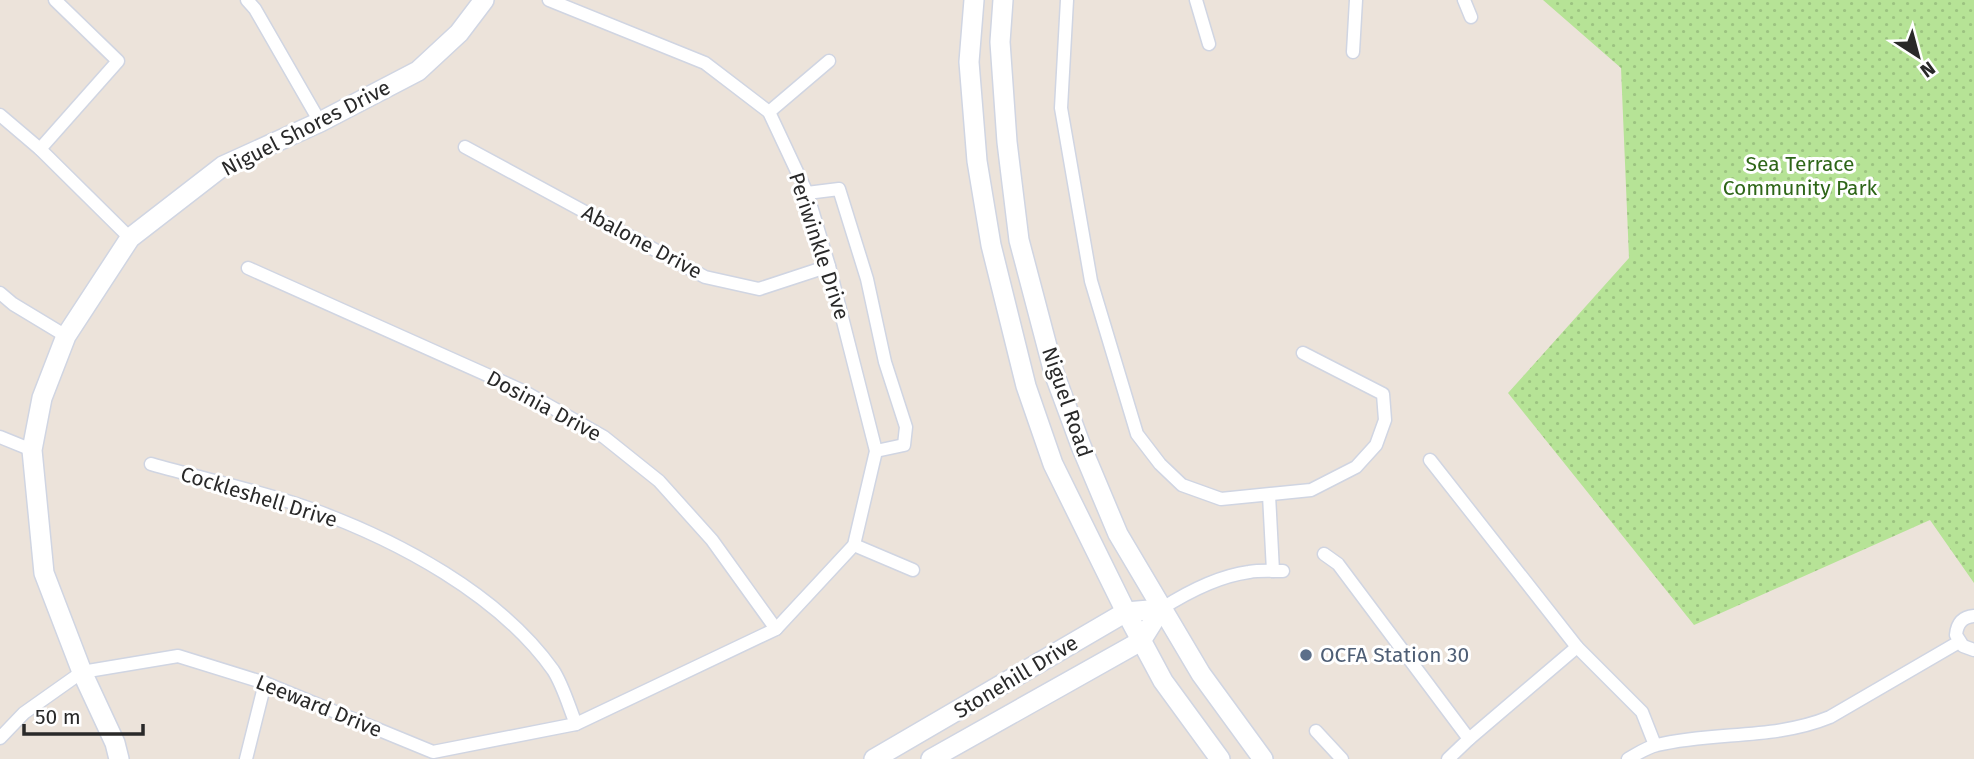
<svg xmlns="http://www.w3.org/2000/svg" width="1974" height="759" font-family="'Fira Sans',sans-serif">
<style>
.green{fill:url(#green-dots)}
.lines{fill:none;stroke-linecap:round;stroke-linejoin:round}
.street-casing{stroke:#d0d5e2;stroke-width:15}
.secondary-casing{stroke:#d0d5e2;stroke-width:22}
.street{stroke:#fff;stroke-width:12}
.secondary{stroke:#fff;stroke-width:19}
.service-dot{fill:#5c6f8a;stroke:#fff;stroke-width:2.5}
.labels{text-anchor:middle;stroke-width:6;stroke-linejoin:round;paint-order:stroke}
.street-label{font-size:21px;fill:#292929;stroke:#fff}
.park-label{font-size:21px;fill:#2e6618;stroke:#fff}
.service-label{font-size:21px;fill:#4e5e75;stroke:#fff;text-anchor:start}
</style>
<defs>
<pattern id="green-dots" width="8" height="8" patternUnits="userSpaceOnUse" patternTransform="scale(1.75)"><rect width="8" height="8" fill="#b6e396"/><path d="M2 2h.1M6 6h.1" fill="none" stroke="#9cc381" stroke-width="1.8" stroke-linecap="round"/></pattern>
</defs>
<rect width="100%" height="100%" fill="#ece3da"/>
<!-- green -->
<path class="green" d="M1543 0H1974V583L1930 520 1694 625 1508 393 1629 258 1621 68Z"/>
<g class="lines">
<defs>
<g id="street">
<path d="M247 0 255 9 320 122"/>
<path d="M1067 0 1061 108 1091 281 1137 434 1160 464 1182 485 1221 499 1311 490 1356 467 1376 445 1385 420 1383 394 1303 353"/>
<path d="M1196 0 1209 44"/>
<path d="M1464 0 1471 17"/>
<path d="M1353 52 1356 0"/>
<path d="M769 112 829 61"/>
<path d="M0 115 40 149 130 238"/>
<path d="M465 147 705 277 759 289 829 266"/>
<path d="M40 149 118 61 55 0"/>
<path d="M807 193 839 189 867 279 885 362 906 427 904 445 876 451"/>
<path d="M248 268 523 391 604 437 659 481 712 540 776 629"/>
<path d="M0 293 13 304 66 336"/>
<path d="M0 437 32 450"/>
<path d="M1430 460 1577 647 1642 712 1655 745"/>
<path d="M151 464C203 479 261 491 311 509 397 540 499 594 553 670 563 685 569 707 576 724"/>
<path d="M1269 495 1273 571"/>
<path d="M854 545 913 570"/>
<path d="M1324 554 1338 564 1469 739 1577 647"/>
<path d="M1161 609C1186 593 1219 576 1249 572 1260 570 1272 571 1283 571"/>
<path d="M1974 616C1962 617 1957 624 1956 635L1963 646 1974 650"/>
<path d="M1316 731 1342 759"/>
<path d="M0 738 24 713 82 672 178 656 265 683 433 752 576 724 776 629 854 545 876 451 829 266 807 193 769 112 705 63 549 0"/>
<path d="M246 759 265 683"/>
<path d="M1448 759 1469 739"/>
<path d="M1628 759C1637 754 1647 747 1657 745 1715 731 1774 740 1830 717L1959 642"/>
</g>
<g id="secondary">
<path d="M974 0 969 62 977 161 991 245 1026 386 1053 464 1126 612 1163 681 1220 759"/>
<path d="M1003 0 1000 42 1007 142 1019 240 1054 373 1081 446 1118 534 1201 674 1263 759"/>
<path d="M119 759 115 743 82 672 44 573 32 450 42 398 66 336 130 238 223 166 320 122 418 71 459 33 484 0"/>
<path d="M874 759 1126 612 1161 609"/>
<path d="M931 759 1141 641 1161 609"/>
</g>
</defs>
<!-- street casing -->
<use href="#street" class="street-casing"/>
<!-- secondary casing -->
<use href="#secondary" class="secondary-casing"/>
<!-- street -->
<use href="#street" class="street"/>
<!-- secondary -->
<use href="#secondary" class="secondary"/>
</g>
<!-- markers -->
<circle class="service-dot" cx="1306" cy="655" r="7"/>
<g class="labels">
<!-- street labels -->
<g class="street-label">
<text transform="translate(306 128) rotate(-27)" y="7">Niguel Shores Drive</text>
<text transform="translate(642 242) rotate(28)" y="7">Abalone Drive</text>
<text transform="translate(819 246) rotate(72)" y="7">Periwinkle Drive</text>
<text transform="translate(1067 402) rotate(71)" y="7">Niguel Road</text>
<text transform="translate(544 406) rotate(28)" y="7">Dosinia Drive</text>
<text transform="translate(259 497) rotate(17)" y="7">Cockleshell Drive</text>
<text transform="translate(1016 677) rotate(-31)" y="7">Stonehill Drive</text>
<text transform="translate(319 706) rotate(22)" y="7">Leeward Drive</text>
</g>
<!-- park labels -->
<g class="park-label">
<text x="1800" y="171">Sea Terrace<tspan x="1800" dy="24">Community Park</tspan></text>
</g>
<!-- service labels -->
<g class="service-label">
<text x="1320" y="662">OCFA Station 30</text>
</g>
</g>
<!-- north arrow -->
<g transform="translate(1918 56) rotate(144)" stroke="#ffffff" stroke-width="5" paint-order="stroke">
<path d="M0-5L12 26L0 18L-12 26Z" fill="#292929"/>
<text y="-10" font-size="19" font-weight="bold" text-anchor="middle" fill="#292929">N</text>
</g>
<!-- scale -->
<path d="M24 724v10h119v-10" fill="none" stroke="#292929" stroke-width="3.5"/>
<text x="35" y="724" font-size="21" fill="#292929" stroke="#ffffff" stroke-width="5" paint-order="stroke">50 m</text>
</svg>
